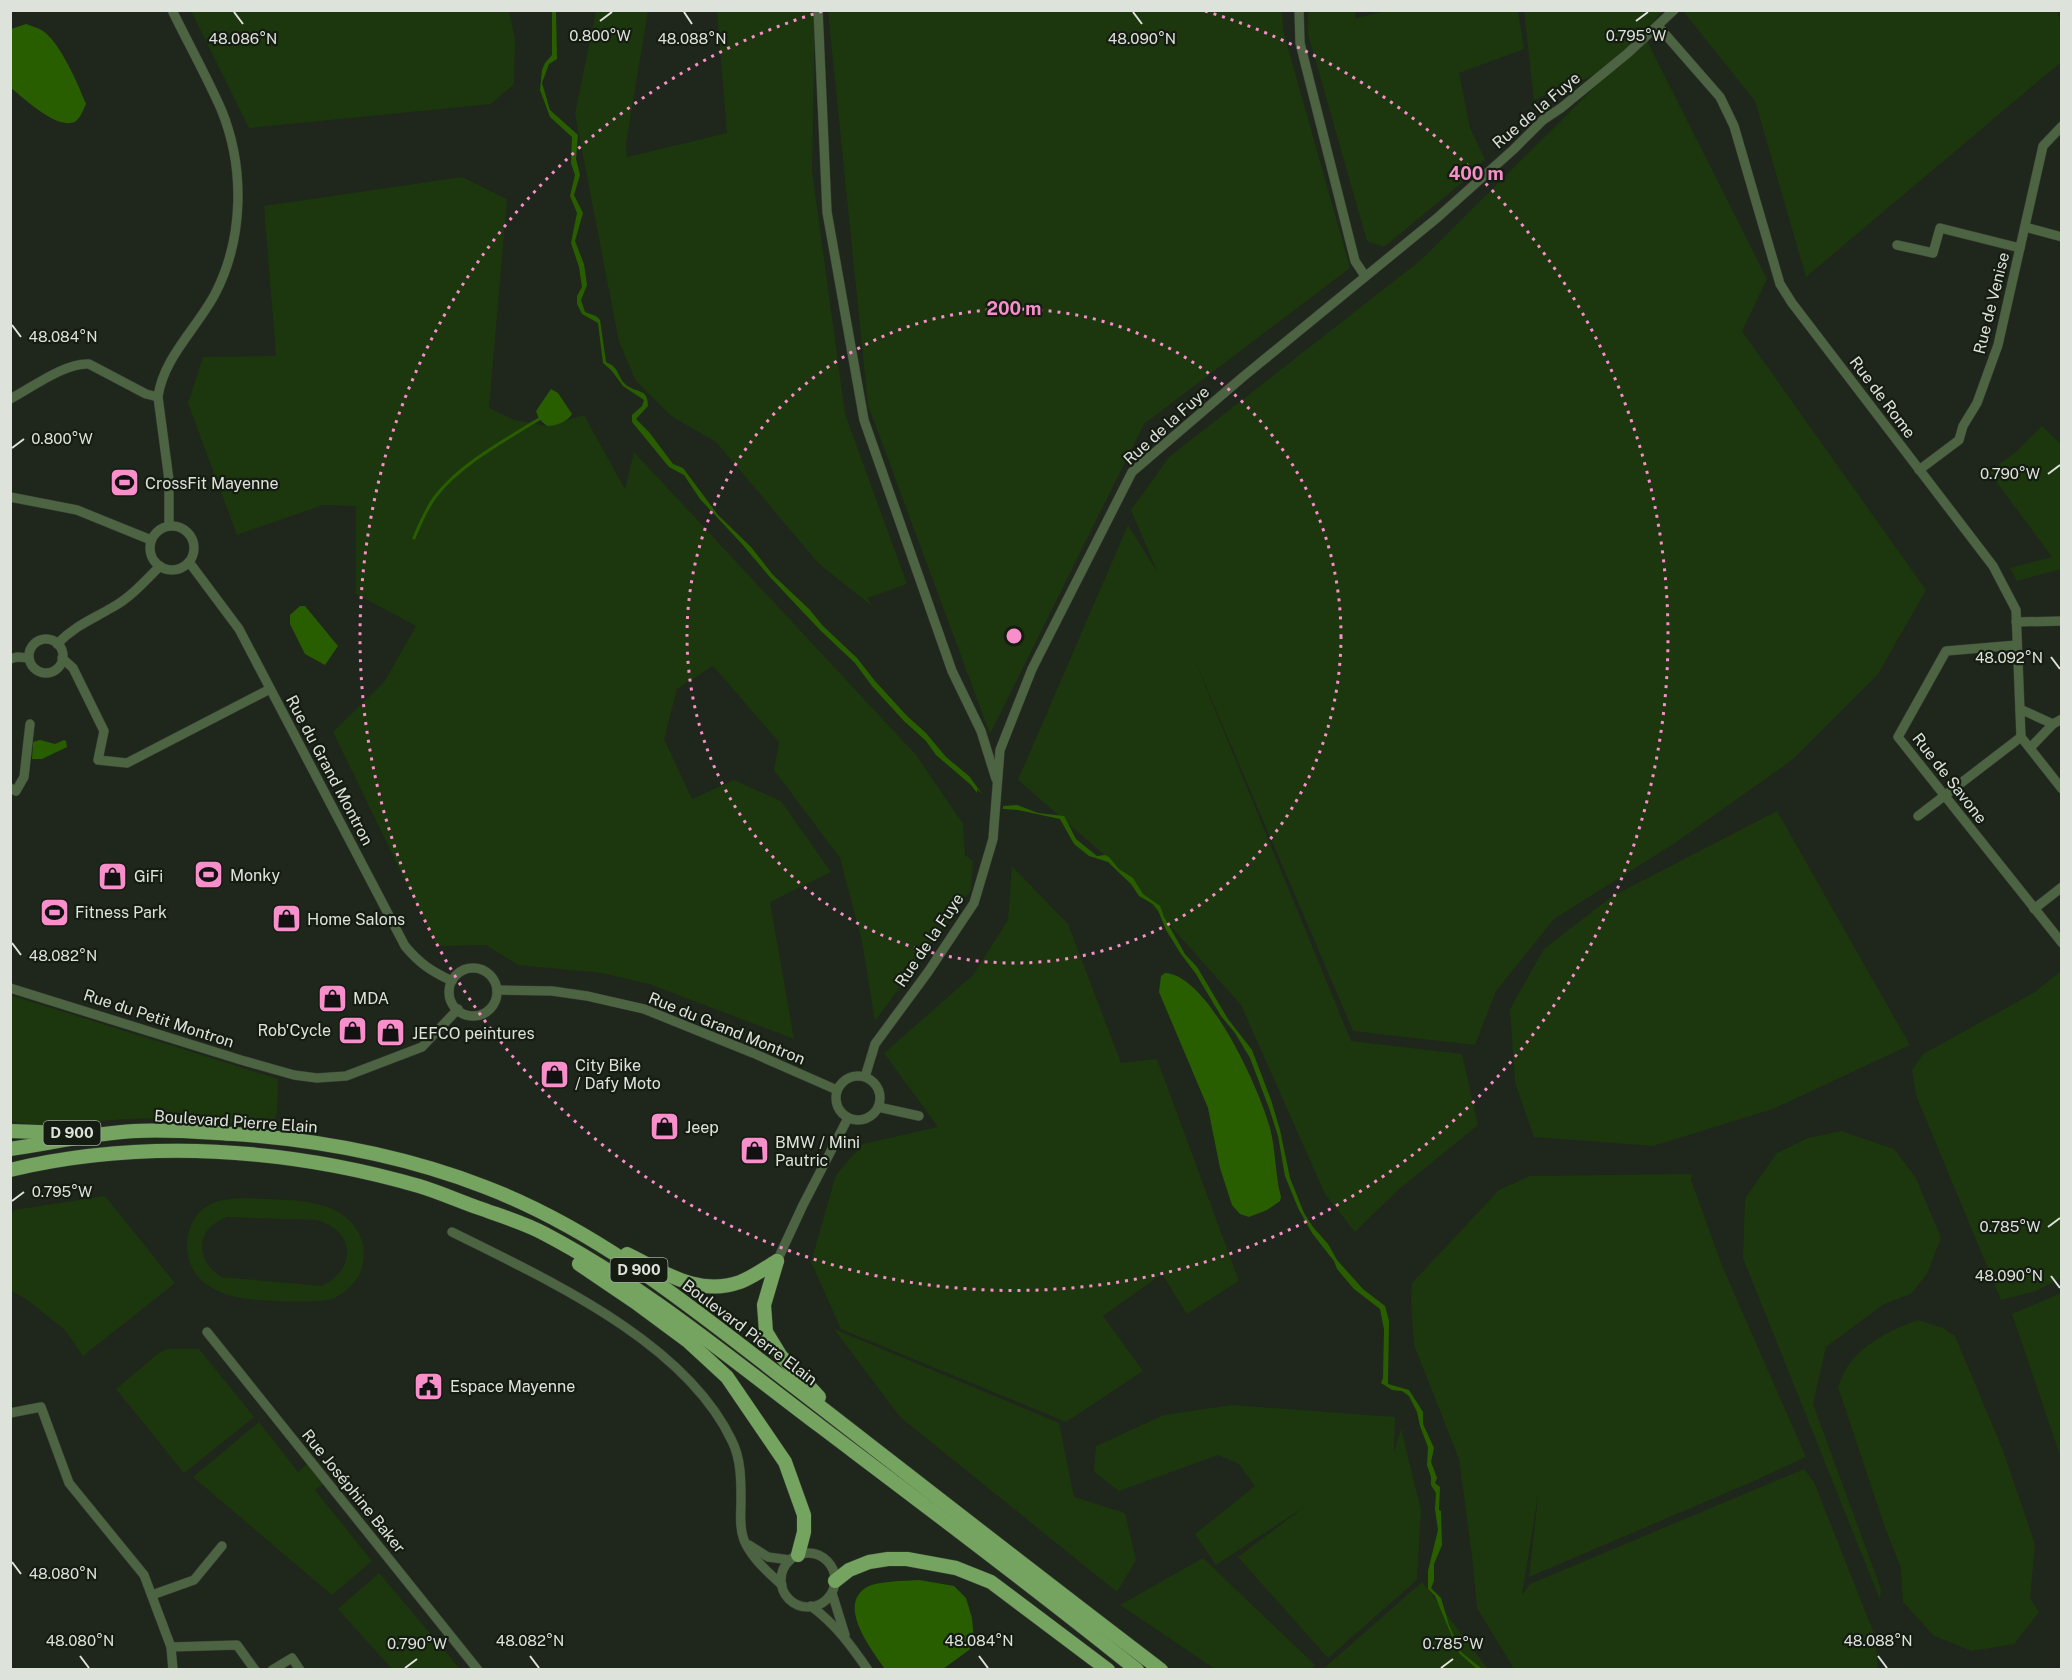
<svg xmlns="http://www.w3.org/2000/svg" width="2072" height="1680" font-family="'Public Sans',sans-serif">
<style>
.green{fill:#1c370d;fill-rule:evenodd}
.water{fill:#295e00}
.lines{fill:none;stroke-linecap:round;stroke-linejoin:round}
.stream{stroke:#295e00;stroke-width:3}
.street-casing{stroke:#3a4036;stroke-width:10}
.primary-casing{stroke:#3a4036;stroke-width:15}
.street{stroke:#4d6443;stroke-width:9}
.primary{stroke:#75a460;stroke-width:14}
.ticks{fill:none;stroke:#dde2db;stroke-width:2}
.ring{fill:none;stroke:#f98fca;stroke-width:3;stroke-dasharray:3 6}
.labels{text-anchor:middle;stroke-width:4.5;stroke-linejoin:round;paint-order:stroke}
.shield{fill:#151c12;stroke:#a1a79f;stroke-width:1.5}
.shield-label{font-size:15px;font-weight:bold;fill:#dde2db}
.street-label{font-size:16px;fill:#dde2db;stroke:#151c12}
.poi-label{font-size:16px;fill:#dde2db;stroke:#151c12;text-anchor:start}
.ticks-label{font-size:15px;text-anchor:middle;fill:#dde2db;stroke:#151c12;stroke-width:4.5;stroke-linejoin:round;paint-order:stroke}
.centre{fill:#f98fca;stroke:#151c12;stroke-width:3}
.ring-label{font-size:18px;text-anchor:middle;font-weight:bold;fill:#f98fca;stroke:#151c12;stroke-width:4.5;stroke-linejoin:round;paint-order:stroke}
</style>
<rect width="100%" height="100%" fill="#1f261b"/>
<!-- green -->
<g class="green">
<path d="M191 11H509L515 39 514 84 491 104 249 128Z"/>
<path d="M596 11H648L626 144 627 157 727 133 717 11H815L812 170 845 414 907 584 867 598 873 607 819 564 716 442 671 416 636 381 619 342 575 114Z"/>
<path d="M828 11H1282L1283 30 1350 268 1144 424 990 734 868 405Z"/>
<path d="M1308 11H1355L1356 18 1386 11H1518L1524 49 1459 73 1470 128 1485 159 1465 180 1384 247 1367 241 1308 34Z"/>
<path d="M1524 11H1663L1608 69 1534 100Z"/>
<path d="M1683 11H2057L2061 22V62L1806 277 1755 101Z"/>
<path d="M1645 37 1767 279 1742 331 1926 590 1878 674 1792 760 1675 843 1554 919 1496 991 1475 1045 1353 1031 1193 656 1351 1041 1462 1054 1478 1125 1398 1190 1355 1232 1325 1194 1241 1005 1116 865 1018 780 1128 525 1158 573 1131 510 1169 457 1421 260Z"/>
<path d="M462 177 507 199 489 408 515 420 547 426 584 415 625 489 634 452 917 756 963 824 965 855 973 861 971 890 875 1021 862 941 840 858 774 770 779 742 713 666 677 689 664 739 692 799 734 780 781 801 831 872 770 902 794 1039 649 984 602 973 518 965 486 945 437 946 333 732 384 682 416 626 356 594V506L323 505 237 535 188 403 203 357 276 356 264 206Z"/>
<path d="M2042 426 2061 444V569L2017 581 2010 568 2052 557 1989 472 2017 451Z"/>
<path d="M1777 811 1910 1045 1773 1109 1653 1146 1534 1137 1515 1083 1510 1009 1544 949 1611 897Z"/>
<path d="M1012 866 1068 924 1121 1063 1157 1059 1239 1281 1187 1314 1162 1274 1103 1316 1143 1371 1066 1422 841 1329 811 1262 836 1175 863 1144 938 1127 884 1053 973 975 1008 920Z"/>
<path d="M2061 971V1278L2036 1291 2001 1300 1916 1095 1912 1070 1923 1054 2035 992Z"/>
<path d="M10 995 278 1079 277 1112 273 1128C226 1123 178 1117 130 1119 91 1120 50 1130 11 1121Z"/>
<path d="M1841 1131 1894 1149 1916 1178 1941 1238 1927 1274 1911 1294 1884 1304 1826 1347 1813 1404 1881 1589 1880 1600 1743 1258 1745 1198 1777 1153 1808 1138Z"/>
<path d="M1692 1174 1691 1180 1723 1268 1806 1457 1754 1481 1529 1577 1539 1489 1522 1595 1530 1584 1804 1469 1814 1482 1875 1636 1878 1669H1514L1477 1608 1472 1556 1459 1459 1414 1345 1411 1302 1412 1283 1499 1190 1530 1176Z"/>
<path d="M105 1196 175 1283 83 1356 65 1330 26 1299 11 1291V1216L14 1210Z"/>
<path d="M246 1198C285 1201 347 1194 362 1241 366 1253 364 1269 356 1280 350 1288 341 1296 331 1299 313 1304 255 1301 236 1297 226 1295 214 1290 206 1284 179 1265 181 1219 211 1204 222 1198 234 1199 246 1198ZM227 1217 316 1220C355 1230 358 1268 322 1286L221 1277C194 1259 196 1228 227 1217Z"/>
<path d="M2061 1293V1458L2012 1314Z"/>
<path d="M1918 1320 1943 1328 1955 1336 2002 1448 2035 1544 2030 1598 2039 1612 2014 1644 1972 1651 1934 1636 1903 1602 1901 1568 1884 1525 1838 1387C1850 1349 1883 1333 1918 1320Z"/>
<path d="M834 1329 1059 1423 1074 1497 1125 1513 1136 1560 1117 1592 900 1417Z"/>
<path d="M168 1349H199L254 1417 184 1473 116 1389 160 1352Z"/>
<path d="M1232 1405 1395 1417 1394 1452 1401 1429 1421 1510 1417 1580 1328 1658 1238 1557 1307 1505 1216 1565 1195 1534 1255 1486 1239 1464 1218 1455 1119 1491 1094 1472 1096 1446 1164 1415Z"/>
<path d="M259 1422 298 1472 307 1464 323 1484 315 1490 372 1561 332 1595 193 1477Z"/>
<path d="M1203 1558 1315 1665 1311 1669H1215L1120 1605Z"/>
<path d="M379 1573 460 1669H392L338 1609Z"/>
<path d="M1422 1582 1488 1669 1322 1670Z"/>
</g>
<!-- water -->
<g class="water">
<path d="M552 11H556L557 59 549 64 542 83 550 110 578 135 576 159 580 175 574 195 583 213 575 241 584 264 587 285 581 300 585 312 596 316 600 320 606 362C620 368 617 376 625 384 636 394 648 387 648 406L636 419 649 432 673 464 683 468 718 515 751 547 773 575 809 609 823 626 857 658 875 681 907 716 926 733 946 757 969 776 982 794 977 789V793L971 785 936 755 926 741 904 721 872 686 855 663 820 630 769 576 741 543 700 499 684 475 669 467 632 422V415L642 406 644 400 623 386 612 371 603 363 598 323 582 314 577 304V296L582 287 579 267 571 243 577 213 570 196 575 175 571 163 572 137 550 117 540 90 542 70 545 63 552 55Z"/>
<path d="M26 24C31 26 39 28 43 31 61 44 78 84 86 104 83 110 81 117 76 121 59 132 24 98 11 88V29Z"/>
<path d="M551 389 558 393 572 414C567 422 556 426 547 426L539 419 536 411Z"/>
<path d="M300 606H305L338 646 325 665 305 654 290 624V615Z"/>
<path d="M40 740 55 744 64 740 66 741 67 747 42 759H32L33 742Z"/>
<path d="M1017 805 1038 813 1064 816 1076 839 1097 856 1105 855 1109 857 1119 869 1133 878 1143 894 1160 906 1164 917 1185 954 1197 967 1228 1019 1252 1050 1271 1100 1280 1130 1290 1178 1304 1213 1313 1227 1328 1244 1337 1260 1363 1289 1385 1306 1389 1321 1388 1384 1409 1390 1423 1412V1424L1434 1448 1431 1462 1437 1478 1435 1483 1440 1487 1439 1510 1441 1511 1442 1545 1434 1564V1581L1431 1588 1441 1598 1449 1625 1461 1652 1482 1669H1477L1459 1653 1435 1596 1428 1589V1571L1438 1530 1435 1509 1436 1493 1431 1485V1477L1427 1465 1428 1447 1420 1426 1417 1412 1409 1396 1402 1391 1392 1390 1381 1383 1383 1378 1384 1329 1380 1309 1354 1289 1337 1269 1334 1261 1312 1233 1298 1208 1285 1176 1278 1136 1269 1108 1250 1058 1235 1033 1221 1016 1196 974 1181 954 1166 930 1158 910 1153 904 1139 896 1131 884 1108 862 1089 856 1074 844 1060 819 1018 810 1003 809V806Z"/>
<path d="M1165 973C1209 975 1260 1091 1270 1128 1276 1151 1275 1175 1281 1197L1280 1201 1267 1210 1249 1217 1240 1214 1232 1205 1220 1168 1208 1108 1159 992 1161 976Z"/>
<path d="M919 1580 954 1586 966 1598 972 1618 974 1642 969 1650 943 1669H885C872 1650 836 1605 867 1587 877 1581 906 1581 919 1580Z"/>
</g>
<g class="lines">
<!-- stream -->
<path class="stream" d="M414 538C420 524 426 509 435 497 459 465 505 440 539 419"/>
<defs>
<g id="street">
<path d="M818 10 827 212 864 420 952 671 981 731 996 779"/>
<path d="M1299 10 1300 43 1355 261 1365 276"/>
<path d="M1658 26 1720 97 1734 126 1780 284 1792 303 1993 566 2016 610 2021 737 2062 789"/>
<path d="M2025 227 2062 237"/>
<path d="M1897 245 1933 253 1940 228 2020 248"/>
<path d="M158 397 169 480V526"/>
<path d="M10 399C31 388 66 362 89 364L146 394 158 397C163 358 197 328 215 294 244 238 245 167 221 109 206 75 188 43 172 10"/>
<path d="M1919 470 1959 440 1963 426 1977 403 1998 345 2043 146 2062 126"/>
<path d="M10 497 77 510 151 540"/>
<circle cx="172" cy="548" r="22"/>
<path d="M189 562 239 629 405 946C420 964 431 971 452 981"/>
<path d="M2016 622 2062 621"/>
<circle cx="46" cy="656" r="17"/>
<path d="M57 644C76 625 91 620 113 607 131 597 145 581 160 566"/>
<path d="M2017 645 1946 651 1898 737 2062 943"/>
<path d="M62 658 73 668 104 731 98 760 127 763 270 689"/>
<path d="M10 659 17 657 29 658"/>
<path d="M2020 709 2053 724"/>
<path d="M2030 748 2053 724 2062 719"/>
<path d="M10 788 16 791 24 777 30 724"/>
<path d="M1918 816 2021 737"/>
<path d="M2034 909 2062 887"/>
<circle cx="473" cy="992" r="24"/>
<path d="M10 988 241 1060 294 1075 317 1078 346 1076 422 1047 458 1009"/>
<path d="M497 990 552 991 587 996 644 1009 753 1053 837 1090"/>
<circle cx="858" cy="1098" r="22"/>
<path d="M865 1077 875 1044 928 972 974 903 993 839 1000 750 1032 669 1132 472 1244 376 1437 218 1514 149 1543 120 1561 108 1628 53 1674 10"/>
<path d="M878 1107 919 1116"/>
<path d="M452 1232C546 1279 685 1341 732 1441 741 1459 741 1480 741 1500 741 1513 739 1527 744 1540 751 1558 769 1573 782 1585"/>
<path d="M777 1261 803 1205 848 1118"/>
<path d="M207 1332 478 1670"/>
<path d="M10 1413 41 1407 69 1483 144 1575 171 1647 237 1645 255 1670"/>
<path d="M749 1545 768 1557 790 1560"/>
<circle cx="808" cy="1580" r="27"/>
<path d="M832 1593 845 1635"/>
<path d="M152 1595 194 1580 222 1546"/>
<path d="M811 1606C836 1625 850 1644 868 1670"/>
<path d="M171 1647 173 1670"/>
<path d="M272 1670 292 1658 300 1670"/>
</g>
<g id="primary">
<path d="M10 1131 65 1133"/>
<path d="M10 1149C52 1143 93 1133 135 1131 168 1129 201 1132 234 1134 320 1140 405 1156 485 1187 603 1232 701 1315 800 1391 920 1484 1040 1578 1161 1670"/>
<path d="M10 1170C144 1138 288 1148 419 1186 439 1192 459 1201 479 1208 501 1216 525 1223 545 1234 644 1286 731 1359 820 1426 926 1506 1033 1586 1137 1670"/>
<path d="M627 1254C664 1272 698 1297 740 1282 753 1277 765 1268 777 1261"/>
<path d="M777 1261 764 1305 766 1332 780 1355 819 1397"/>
<path d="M579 1264 635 1302 689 1342 727 1377 785 1462 804 1515V1532L798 1555"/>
<path d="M835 1581 849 1570 869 1562 888 1559H907L956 1568 991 1582 1108 1670"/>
</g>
</defs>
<!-- street casing -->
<use href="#street" class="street-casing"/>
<!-- primary casing -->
<use href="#primary" class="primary-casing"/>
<!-- street -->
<use href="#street" class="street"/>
<!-- primary -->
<use href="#primary" class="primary"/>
</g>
<!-- ticks -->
<path class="ticks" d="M234 12 243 24M684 12 692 24M1133 12 1142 24M600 21 612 12M1636 21 1648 12M12 325 21 337M12 448 24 439M2048 474 2060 465M2051 657 2060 669M12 943 21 955M12 1201 24 1192M2048 1227 2060 1218M2051 1276 2060 1288M12 1562 21 1574M80 1656 89 1668M530 1656 539 1668M979 1656 988 1668M1878 1656 1887 1668M405 1668 417 1659M1441 1668 1453 1659"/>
<!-- distance rings -->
<g class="ring">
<circle cx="1014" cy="636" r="327"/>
<path d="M1205 11A654 654 0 1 1 823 11"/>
</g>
<!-- icons -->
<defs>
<symbol id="stadium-square" viewBox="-11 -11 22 22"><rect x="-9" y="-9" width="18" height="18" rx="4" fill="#f98fca" stroke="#151c12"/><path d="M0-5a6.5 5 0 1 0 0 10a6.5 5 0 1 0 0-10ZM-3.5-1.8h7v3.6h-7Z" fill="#111"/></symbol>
<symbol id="shop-square" viewBox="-11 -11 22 22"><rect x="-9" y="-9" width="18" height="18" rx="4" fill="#f98fca" stroke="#151c12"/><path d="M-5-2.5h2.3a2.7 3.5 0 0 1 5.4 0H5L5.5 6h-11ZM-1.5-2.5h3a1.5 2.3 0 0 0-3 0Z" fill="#111"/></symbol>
<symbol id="civic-square" viewBox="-11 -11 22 22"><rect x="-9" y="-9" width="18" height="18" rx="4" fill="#f98fca" stroke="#151c12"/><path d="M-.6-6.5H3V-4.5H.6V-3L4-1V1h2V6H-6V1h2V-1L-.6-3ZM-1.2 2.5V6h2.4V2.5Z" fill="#111"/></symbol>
</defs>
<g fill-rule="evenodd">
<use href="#stadium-square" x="108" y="466" width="33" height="33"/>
<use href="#stadium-square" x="192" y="858" width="33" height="33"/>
<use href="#shop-square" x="96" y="860" width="33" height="33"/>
<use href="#stadium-square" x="38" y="896" width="33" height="33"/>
<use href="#shop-square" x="270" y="902" width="33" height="33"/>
<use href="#shop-square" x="316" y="982" width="33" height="33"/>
<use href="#shop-square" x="336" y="1014" width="33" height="33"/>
<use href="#shop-square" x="374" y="1016" width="33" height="33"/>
<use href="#shop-square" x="538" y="1058" width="33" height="33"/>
<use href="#shop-square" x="648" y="1110" width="33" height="33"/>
<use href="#shop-square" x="738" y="1134" width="33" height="33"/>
<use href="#civic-square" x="412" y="1370" width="33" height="33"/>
</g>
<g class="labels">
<!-- shield labels -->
<g class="shield">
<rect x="43.5" y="1121" width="57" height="24" rx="4.5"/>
<rect x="610.5" y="1258" width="57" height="24" rx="4.5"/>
</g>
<g class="shield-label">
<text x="72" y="1138">D 900</text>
<text x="639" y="1275">D 900</text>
</g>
<!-- street labels -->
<g class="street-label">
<text transform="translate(1536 110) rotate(-40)" y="6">Rue de la Fuye</text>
<text transform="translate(1991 303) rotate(-76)" y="6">Rue de Venise</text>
<text transform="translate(1883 397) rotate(53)" y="6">Rue de Rome</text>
<text transform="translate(1166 425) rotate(-42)" y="6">Rue de la Fuye</text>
<text transform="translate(330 770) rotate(62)" y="6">Rue du Grand Montron</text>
<text transform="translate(1950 778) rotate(52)" y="6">Rue de Savone</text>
<text transform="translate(929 940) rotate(-56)" y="6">Rue de la Fuye</text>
<text transform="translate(159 1018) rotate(18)" y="6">Rue du Petit Montron</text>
<text transform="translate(727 1028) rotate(22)" y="6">Rue du Grand Montron</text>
<text transform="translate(236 1121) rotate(4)" y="6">Boulevard Pierre Elain</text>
<text transform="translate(750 1332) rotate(37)" y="6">Boulevard Pierre Elain</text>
<text transform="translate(354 1491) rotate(51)" y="6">Rue Joséphine Baker</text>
</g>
<!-- poi labels -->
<g class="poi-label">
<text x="145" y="489">CrossFit Mayenne</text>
<text x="230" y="881">Monky</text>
<text x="134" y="882">GiFi</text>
<text x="75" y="918">Fitness Park</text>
<text x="307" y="925">Home Salons</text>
<text x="353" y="1004">MDA</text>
<text x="331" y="1036" text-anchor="end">Rob'Cycle</text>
<text x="412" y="1039">JEFCO peintures</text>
<text x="575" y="1071">City Bike<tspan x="575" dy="18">/ Dafy Moto</tspan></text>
<text x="685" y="1133">Jeep</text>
<text x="775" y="1148">BMW / Mini<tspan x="775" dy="18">Pautric</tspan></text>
<text x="450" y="1392">Espace Mayenne</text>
</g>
</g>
<g class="ticks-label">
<text x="600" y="41">0.800°W</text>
<text x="1636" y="41">0.795°W</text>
<text x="243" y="44">48.086°N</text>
<text x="692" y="44">48.088°N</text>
<text x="1142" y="44">48.090°N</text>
<text x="63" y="342">48.084°N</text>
<text x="62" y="444">0.800°W</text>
<text x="2010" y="479">0.790°W</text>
<text x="2009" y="663">48.092°N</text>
<text x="63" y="961">48.082°N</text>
<text x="62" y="1197">0.795°W</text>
<text x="2010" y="1232">0.785°W</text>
<text x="2009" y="1281">48.090°N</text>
<text x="63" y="1579">48.080°N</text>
<text x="80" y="1646">48.080°N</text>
<text x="530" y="1646">48.082°N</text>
<text x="979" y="1646">48.084°N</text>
<text x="1878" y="1646">48.088°N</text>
<text x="417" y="1649">0.790°W</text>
<text x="1453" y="1649">0.785°W</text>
</g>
<circle cx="1014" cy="636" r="9" class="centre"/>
<g class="ring-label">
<text x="1476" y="180">400 m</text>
<text x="1014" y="315">200 m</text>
</g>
<!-- border -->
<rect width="2072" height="1680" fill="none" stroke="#dde2db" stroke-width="24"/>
</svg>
